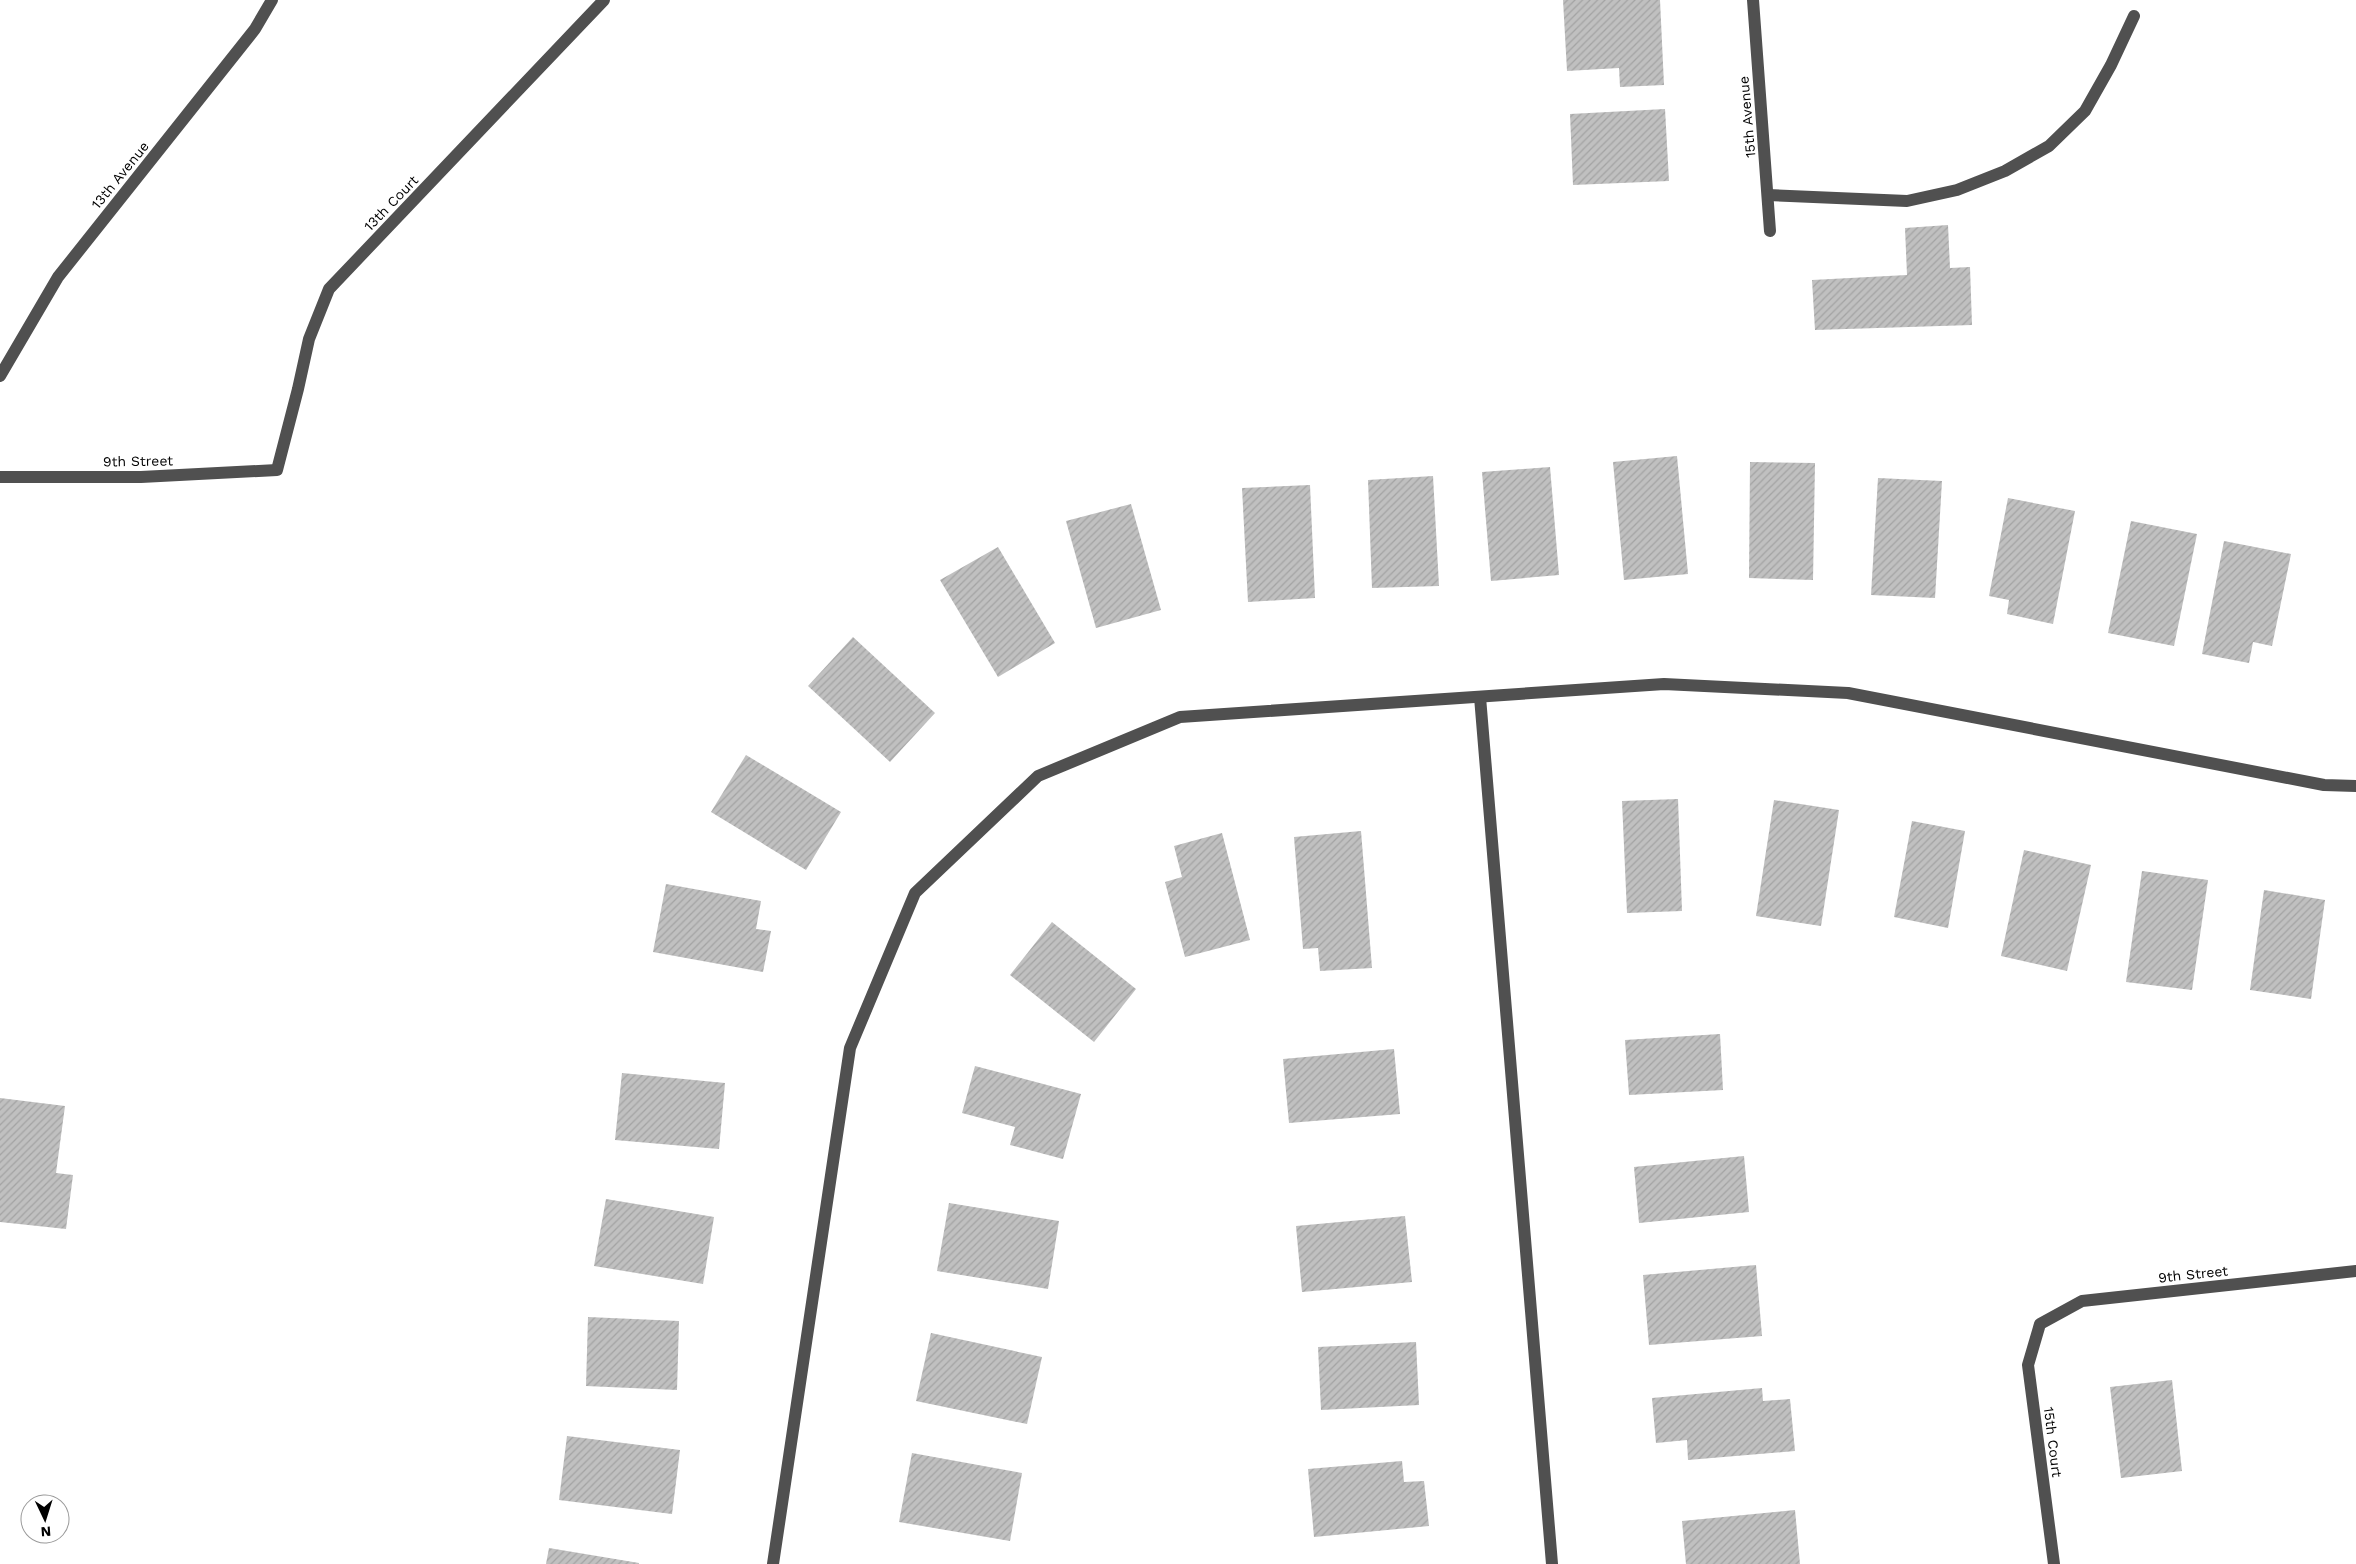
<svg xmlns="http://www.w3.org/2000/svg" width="2356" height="1564" font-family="'Work Sans',sans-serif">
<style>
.building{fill:url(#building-hatch)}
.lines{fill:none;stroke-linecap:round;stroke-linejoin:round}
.minor{stroke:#505050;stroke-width:12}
.labels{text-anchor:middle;stroke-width:4;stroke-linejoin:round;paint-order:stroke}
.street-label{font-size:14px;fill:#000;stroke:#fff}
</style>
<defs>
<pattern id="building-hatch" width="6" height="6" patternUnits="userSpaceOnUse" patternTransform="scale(1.25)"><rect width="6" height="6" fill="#c0c0c0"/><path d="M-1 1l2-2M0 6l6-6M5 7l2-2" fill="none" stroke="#a3a3a3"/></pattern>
</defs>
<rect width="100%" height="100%" fill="#fff"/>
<!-- building -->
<g class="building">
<path d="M1563 0H1660L1664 85 1620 87 1619 68 1567 71Z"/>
<path d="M1665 109 1669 181 1573 185 1570 114Z"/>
<path d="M1948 225 1950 268 1970 267 1972 325 1815 330 1812 280 1907 275 1905 228Z"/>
<path d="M1677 456 1688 574 1624 580 1613 462Z"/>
<path d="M1750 462 1815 463 1813 580 1749 578Z"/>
<path d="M1550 467 1559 575 1491 581 1482 472Z"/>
<path d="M1433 476 1439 586 1372 588 1368 480Z"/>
<path d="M1878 478 1942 481 1935 598 1871 595Z"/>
<path d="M1310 485 1315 598 1248 602 1242 488Z"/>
<path d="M2008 498 2075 511 2053 624 2007 614 2009 600 1989 596Z"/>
<path d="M1131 504 1161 610 1096 628 1066 521Z"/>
<path d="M2131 521 2197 534 2174 646 2108 633Z"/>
<path d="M2224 541 2291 554 2272 646 2253 642 2249 663 2202 654Z"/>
<path d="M998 547 1055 643 998 677 940 580Z"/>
<path d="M853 637 935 713 890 762 808 686Z"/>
<path d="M746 755 841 812 806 870 711 812Z"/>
<path d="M1678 799 1682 911 1627 913 1622 801Z"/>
<path d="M1774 800 1839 810 1821 926 1756 916Z"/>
<path d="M1912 821 1965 831 1948 928 1894 917Z"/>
<path d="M1361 831 1372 968 1320 971 1318 948 1303 949 1294 837Z"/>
<path d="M1222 833 1250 940 1185 957 1165 882 1182 877 1174 846Z"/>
<path d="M2024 850 2091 865 2067 971 2001 956Z"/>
<path d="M2142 871 2208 880 2192 990 2126 982Z"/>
<path d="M666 884 761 901 756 929 771 931 763 972 653 952Z"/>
<path d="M2264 890 2325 900 2311 999 2250 990Z"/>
<path d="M1052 922 1136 989 1094 1042 1010 975Z"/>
<path d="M1720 1034 1723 1090 1629 1095 1625 1040Z"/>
<path d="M1394 1049 1400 1114 1289 1123 1283 1059Z"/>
<path d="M975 1066 1081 1094 1063 1159 1010 1145 1015 1127 962 1113Z"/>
<path d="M622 1073 725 1083 719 1149 615 1140Z"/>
<path d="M0 1098 65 1106 56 1173 73 1175 66 1229 0 1222Z"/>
<path d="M1744 1156 1749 1212 1639 1223 1634 1167Z"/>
<path d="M606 1199 714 1217 703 1284 594 1266Z"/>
<path d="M949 1203 1059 1221 1048 1289 937 1271Z"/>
<path d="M1405 1216 1412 1282 1302 1292 1296 1226Z"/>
<path d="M1756 1265 1762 1336 1649 1345 1643 1275Z"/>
<path d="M588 1317 679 1321 677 1390 586 1386Z"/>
<path d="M931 1333 1042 1357 1027 1424 916 1401Z"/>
<path d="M1416 1342 1419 1405 1321 1410 1318 1347Z"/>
<path d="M2172 1380 2182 1471 2121 1478 2110 1387Z"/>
<path d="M1762 1388 1763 1401 1790 1399 1795 1451 1688 1460 1687 1440 1656 1443 1652 1398Z"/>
<path d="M567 1436 680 1450 672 1514 559 1500Z"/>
<path d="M912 1453 1022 1473 1010 1541 899 1522Z"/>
<path d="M1402 1461 1404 1482 1424 1481 1429 1526 1314 1537 1308 1469Z"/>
<path d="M1795 1510 1800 1564H1686L1682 1521Z"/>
<path d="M549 1548 639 1563V1564H546Z"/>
</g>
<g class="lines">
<!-- minor -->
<g class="minor">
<path d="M1753 0 1770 231"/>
<path d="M1768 195 1907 201 1957 190 2005 171 2049 146 2085 111 2111 65 2134 16"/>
<path d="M0 376 58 277 255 29 272 0"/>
<path d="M0 477H141L277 470 298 389 309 339 329 289 604 0"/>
<path d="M1480 697 1552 1564"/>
<path d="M773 1564 850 1048 915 893 1038 776 1180 717 1664 684 1848 693 2324 785 2356 786"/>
<path d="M2054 1564 2028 1365 2040 1324 2082 1301 2356 1271"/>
</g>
</g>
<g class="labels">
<!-- street labels -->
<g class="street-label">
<text transform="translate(1747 117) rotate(-95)" y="5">15th Avenue</text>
<text transform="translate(120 175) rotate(-51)" y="5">13th Avenue</text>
<text transform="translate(391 203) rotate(-46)" y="5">13th Court</text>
<text transform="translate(138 461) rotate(-1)" y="5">9th Street</text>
<text transform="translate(2193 1274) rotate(-6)" y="5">9th Street</text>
<text transform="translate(2053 1442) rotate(83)" y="5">15th Court</text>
</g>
</g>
<!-- north arrow -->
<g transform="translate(45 1519) rotate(176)"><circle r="24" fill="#ffffff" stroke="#999999"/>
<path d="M0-4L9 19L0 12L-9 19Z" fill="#000000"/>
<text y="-8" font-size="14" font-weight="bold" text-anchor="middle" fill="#000000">N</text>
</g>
</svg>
